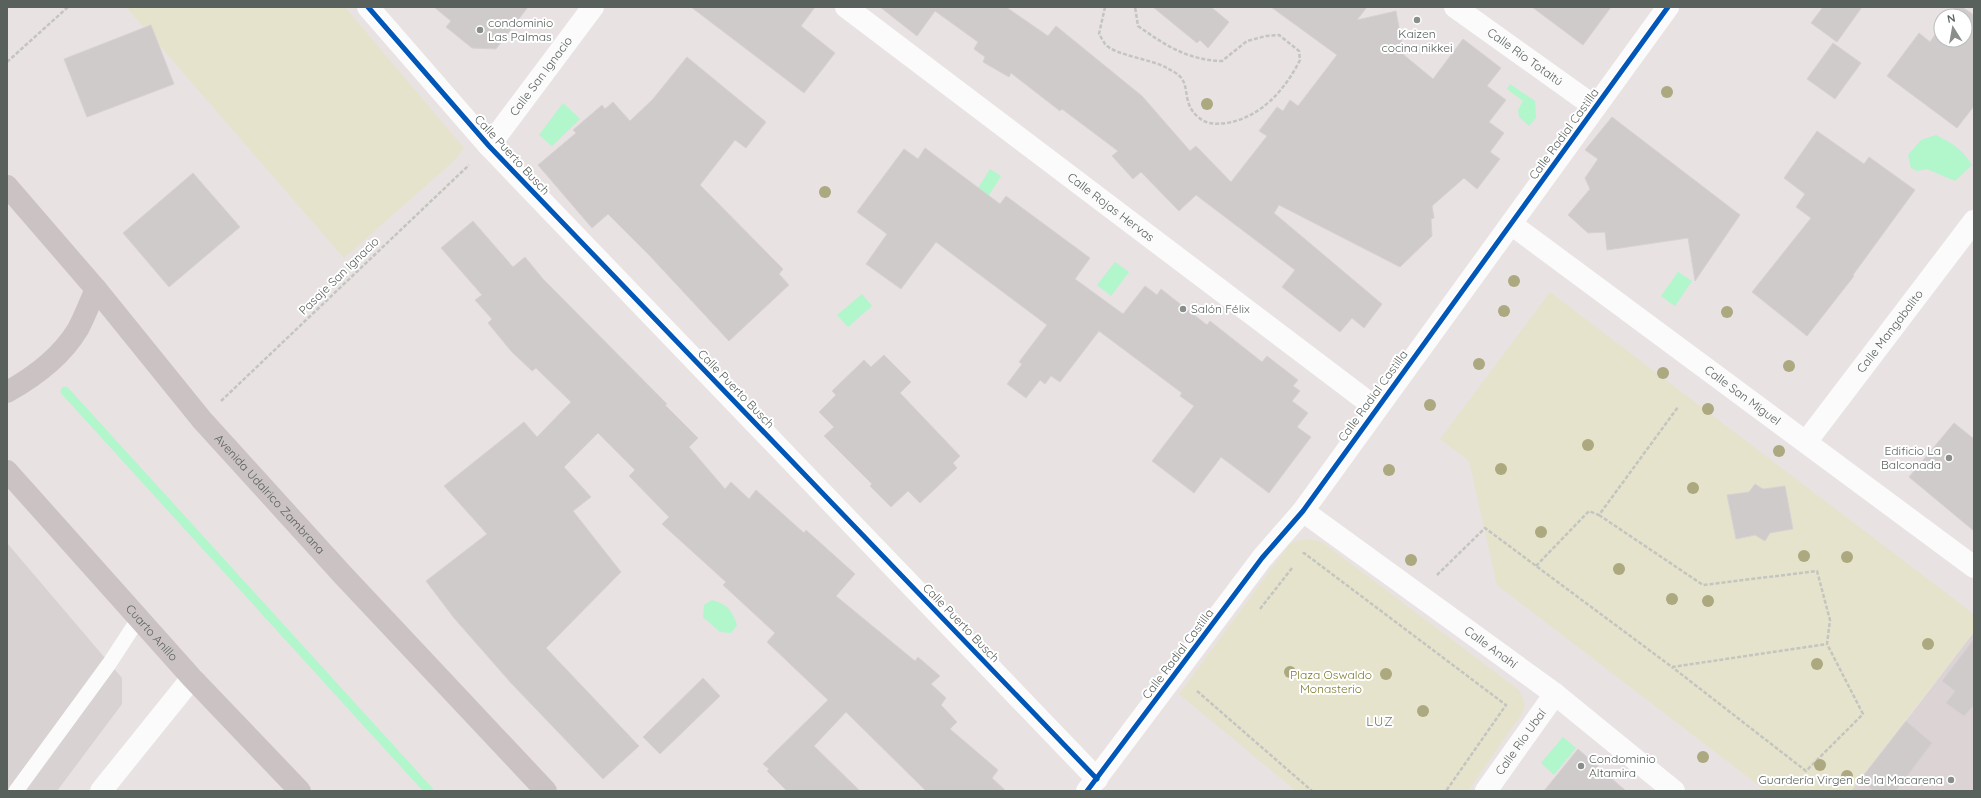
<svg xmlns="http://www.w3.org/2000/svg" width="1981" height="798" font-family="Quicksand,sans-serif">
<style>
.industrial{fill:#d8d2d3}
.education{fill:#dcd3d5}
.green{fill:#e6e3cc}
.water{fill:#b2f6cb}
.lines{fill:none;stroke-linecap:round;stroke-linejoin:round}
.stream{stroke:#b2f6cb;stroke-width:9}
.building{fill:#cfcbcb;stroke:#d8d1d3}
.path{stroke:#c3c5c0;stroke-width:2.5;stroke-dasharray:4 2;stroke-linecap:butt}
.service{stroke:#fcfbfb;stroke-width:15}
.minor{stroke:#fcfbfb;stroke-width:22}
.tertiary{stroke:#fcfbfb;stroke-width:22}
.trunk{stroke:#cbc2c4;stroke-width:22}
.cycleway-casing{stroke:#fff;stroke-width:8}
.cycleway{stroke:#0057b8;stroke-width:5}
.tree{fill:#aca87f}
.poi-dot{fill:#8a8e8b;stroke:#fff;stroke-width:1.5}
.labels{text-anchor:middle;stroke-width:4;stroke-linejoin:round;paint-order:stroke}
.poi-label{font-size:12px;fill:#58615c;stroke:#fff;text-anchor:start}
.street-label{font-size:12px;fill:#58615c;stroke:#fff}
.park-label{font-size:12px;fill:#7b792e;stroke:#fff}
.neighbourhood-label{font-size:13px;letter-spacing:1px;fill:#69736d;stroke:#fff}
</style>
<rect width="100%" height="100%" fill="#e8e2e3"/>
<!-- industrial -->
<path class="industrial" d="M7 543 122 678V704L57 791H7Z"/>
<!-- education -->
<path class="education" d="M1974 632V791H1851L1906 721Z"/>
<!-- green -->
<g class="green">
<path d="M126 7H345L464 148 456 159 344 258Z"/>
<path d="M1550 292 1974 614V632L1851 791H1766L1497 585 1469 461 1440 439Z"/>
<path d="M1310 539 1322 542 1519 690 1525 704 1523 712 1468 791H1296L1179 694 1289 545 1296 541Z"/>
</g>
<!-- water -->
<g class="water">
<path d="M1510 84 1535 101 1536 118 1529 126 1519 117 1518 110 1523 101 1507 89Z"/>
<path d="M563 103 580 119 552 146 539 135Z"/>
<path d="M1936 135C1952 143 1963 150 1972 165L1955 181 1927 169 1917 171 1911 168 1908 155 1921 140Z"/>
<path d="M990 169 1001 176 982 206 971 199Z"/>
<path d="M1115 262 1129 272 1111 296 1097 285Z"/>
<path d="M1678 272 1692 281 1675 306 1661 296Z"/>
<path d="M862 294 872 306 848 327 837 315Z"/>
<path d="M712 600C728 605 731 609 737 625L731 633 720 632 703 617 704 605Z"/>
<path d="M1563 737 1576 748 1554 775 1541 763Z"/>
</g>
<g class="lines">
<!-- stream -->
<path class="stream" d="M65 391 429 791"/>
</g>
<!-- building -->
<g class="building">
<path d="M434 7H528L496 49 472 48 446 27 451 21Z"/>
<path d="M691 7H815L801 26 835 53 804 93Z"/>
<path d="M880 7H1006L1048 36 1056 26 1142 96 1190 151 1196 146 1231 182 1267 136 1259 131 1277 107 1283 111 1290 100 1298 106 1337 55 1271 7H1367L1357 20 1396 11 1404 55 1433 79 1463 39 1501 68 1487 86 1506 100 1489 122 1504 133 1490 152 1500 159 1477 189 1464 178 1432 206 1434 218 1431 219 1432 236 1400 267 1279 205 1274 213 1382 304 1364 328 1352 318 1340 332 1282 287 1295 270 1196 195 1179 211 1141 172 1133 179 1112 156 1118 151 1062 109 1060 111 1011 73 1009 77 983 62 985 57 974 49 978 42 935 11 917 36Z"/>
<path d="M1153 7H1211L1229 22 1208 48 1200 40 1197 43Z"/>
<path d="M1532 7H1611L1583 45Z"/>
<path d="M1823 7H1862L1837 42 1811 23Z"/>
<path d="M1955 7H1962L1974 15V106L1957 128 1887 76 1919 33 1930 42 1941 26V40H1965V16H1948Z"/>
<path d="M151 25 174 84 87 117 64 59Z"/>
<path d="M1833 43 1861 63 1835 99 1807 79Z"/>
<path d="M687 57 766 122 746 148 735 140 700 185 783 269 779 274 789 285 729 341 650 256 608 214 592 228 538 165 576 133 573 130 602 105 605 109 613 102 630 121 653 99Z"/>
<path d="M1612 117 1740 215 1695 281 1688 238 1607 250 1605 232 1588 233 1568 215 1590 189 1585 178 1598 159 1585 150Z"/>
<path d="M1817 131 1864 164 1869 157 1915 190 1853 275 1854 276 1807 336 1752 292 1811 218 1796 207 1805 194 1784 178Z"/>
<path d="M925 148 1000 204 1006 196 1090 258 1075 279 1123 314 1145 286 1157 295 1161 289 1207 325 1210 321 1262 362 1267 356 1298 380 1293 386 1300 391 1292 401 1308 413 1297 427 1311 437 1269 493 1221 457 1194 493 1152 461 1194 406 1180 396 1182 393 1099 331 1060 382 1051 376 1045 384 1040 380 1026 398 1007 384 1022 364 1019 362 1047 325 936 242 901 289 866 264 887 234 857 212 904 149 918 159Z"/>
<path d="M193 173 240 227 169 287 123 233Z"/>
<path d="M473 221 513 267 525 257 543 279 667 404 665 405 698 438 689 447 725 489 731 482 749 499 756 490 804 533 806 530 855 574 836 596 915 661 918 657 940 676 931 684 946 698 941 705 957 722 950 729 998 770 992 778 1006 791H926L846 712 814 746 860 791H787L767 771 769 769 763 764 828 700 767 642 775 633 723 585 726 582 662 524 669 517 629 476 635 470 598 433 564 467 591 497 573 511 621 572 546 648 639 746 603 779 511 683 454 618 426 581 487 534 444 486 524 422 537 437 571 402 536 368 532 371 511 351 488 323 492 319 475 300 482 295 441 248Z"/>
<path d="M884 355 911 382 900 393 960 456 953 463 957 468 920 503 908 491 891 507 870 486 872 484 824 436 834 427 819 412 836 395 832 391 864 360 871 367Z"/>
<path d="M1954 423 1974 439V531L1909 477Z"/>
<path d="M1755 484 1763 489 1785 486 1793 529 1770 533 1765 541 1755 535 1736 539 1727 495 1749 492Z"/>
<path d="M1974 639V705L1964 716 1946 703 1955 691 1942 681Z"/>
<path d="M703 678 720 696 660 754 643 737Z"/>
<path d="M1906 721 1932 743 1896 791H1874L1860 780Z"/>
<path d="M1578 749 1626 791H1544Z"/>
</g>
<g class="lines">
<!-- path -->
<g class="path">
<path d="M1105 7 1099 34C1101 37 1103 41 1105 44 1116 56 1152 59 1167 68 1172 71 1179 74 1182 79 1189 89 1183 104 1198 117 1207 125 1216 124 1227 123 1261 117 1285 90 1300 60L1299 51 1279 35 1266 36 1247 41 1222 61C1187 60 1165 45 1138 26L1135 7"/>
<path d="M7 62 68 7"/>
<path d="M221 401 469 165"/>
<path d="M1599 515 1703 585 1817 571 1830 620 1827 644 1863 714 1806 771 1672 667"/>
<path d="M1303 554 1304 553 1506 705 1446 791"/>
<path d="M1536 566 1589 511 1599 515 1678 407"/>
<path d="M1437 575 1485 528 1672 667 1827 644"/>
<path d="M1260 609 1292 568"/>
<path d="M1197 691 1312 791"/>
</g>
<!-- service -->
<path class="service" d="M16 791 109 664 139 618"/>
<!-- minor -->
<g class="minor">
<path d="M368 7 489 146 1097 779"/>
<path id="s1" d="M846 7 1376 408"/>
<path id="s2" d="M1455 7 1595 107"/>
<path id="s3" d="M489 146 593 7"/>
<path id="s4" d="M1511 224 1974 567"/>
<path id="s5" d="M1806 442 1974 221"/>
<path id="s6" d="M1303 511 1555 694 1674 791"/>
<path d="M101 791 192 678"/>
<path id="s7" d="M1486 791 1555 694"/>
</g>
<!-- tertiary -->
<path class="tertiary" d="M1087 791 1262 558 1303 511 1668 7"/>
<!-- trunk -->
<g class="trunk">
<path id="s8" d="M7 186 96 289 202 420 342 574 546 791"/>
<path d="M7 392C34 377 62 356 78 329 85 316 90 302 96 289"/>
<path id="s9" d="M7 471 192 678 300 791"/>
</g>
<defs>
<g id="cycleway">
<path d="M368 7 489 146 1097 779"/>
<path d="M1087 791 1262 558 1303 511 1668 7"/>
</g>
</defs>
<!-- cycleway casing -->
<use href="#cycleway" class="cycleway-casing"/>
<!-- cycleway -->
<use href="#cycleway" class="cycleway"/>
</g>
<!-- trees -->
<g class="tree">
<circle cx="1667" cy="92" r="6"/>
<circle cx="1207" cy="104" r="6"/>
<circle cx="825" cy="192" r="6"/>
<circle cx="1514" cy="281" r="6"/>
<circle cx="1504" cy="311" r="6"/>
<circle cx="1727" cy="312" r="6"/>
<circle cx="1479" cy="364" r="6"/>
<circle cx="1789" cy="366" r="6"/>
<circle cx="1663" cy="373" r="6"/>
<circle cx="1430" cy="405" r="6"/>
<circle cx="1708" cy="409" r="6"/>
<circle cx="1588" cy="445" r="6"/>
<circle cx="1779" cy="451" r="6"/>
<circle cx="1501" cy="469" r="6"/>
<circle cx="1389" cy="470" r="6"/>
<circle cx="1693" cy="488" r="6"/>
<circle cx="1541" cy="532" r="6"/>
<circle cx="1804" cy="556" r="6"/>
<circle cx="1847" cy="557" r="6"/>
<circle cx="1411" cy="560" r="6"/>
<circle cx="1619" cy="569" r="6"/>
<circle cx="1672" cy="599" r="6"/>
<circle cx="1708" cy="601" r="6"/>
<circle cx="1928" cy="644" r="6"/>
<circle cx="1817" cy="664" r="6"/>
<circle cx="1290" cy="672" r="6"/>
<circle cx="1386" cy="674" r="6"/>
<circle cx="1423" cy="711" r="6"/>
<circle cx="1703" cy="757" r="6"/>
<circle cx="1820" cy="765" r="6"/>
<circle cx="1847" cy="776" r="6"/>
</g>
<!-- markers -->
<g class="poi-dot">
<circle cx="1417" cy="20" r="4"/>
<circle cx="480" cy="30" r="4"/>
<circle cx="1183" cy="309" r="4"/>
<circle cx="1949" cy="458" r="4"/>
<circle cx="1581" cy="766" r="4"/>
<circle cx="1951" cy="780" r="4"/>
</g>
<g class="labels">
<!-- poi labels -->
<g class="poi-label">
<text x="488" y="27">condominio<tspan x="488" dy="14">Las Palmas</tspan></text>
<text x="1417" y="38" text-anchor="middle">Kaizen<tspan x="1417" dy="14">cocina nikkei</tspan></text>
<text x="1191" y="313">Salón Félix</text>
<text x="1941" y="455" text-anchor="end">Edificio La<tspan x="1941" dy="14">Balconada</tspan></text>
<text x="1589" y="763">Condominio<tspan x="1589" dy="14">Altamira</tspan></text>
<text x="1943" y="784" text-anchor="end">Guardería Virgen de la Macarena</text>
</g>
<!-- street labels -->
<g class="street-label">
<text dy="4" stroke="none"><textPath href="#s2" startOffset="86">Calle Río Totaitú</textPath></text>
<text dy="4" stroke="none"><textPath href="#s3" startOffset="87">Calle San Ignacio</textPath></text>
<text transform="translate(1564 134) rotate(-54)" y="4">Calle Radial Castilla</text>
<text transform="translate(512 155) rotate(47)" y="4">Calle Puerto Busch</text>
<text dy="4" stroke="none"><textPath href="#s1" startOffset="332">Calle Rojas Hervas</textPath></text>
<text transform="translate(339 276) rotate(-44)" y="4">Pasaje San Ignacio</text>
<text dy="4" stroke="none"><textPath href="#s5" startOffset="139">Calle Mangabalito</textPath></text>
<text transform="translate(736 389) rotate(46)" y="4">Calle Puerto Busch</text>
<text transform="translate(1373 396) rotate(-54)" y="4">Calle Radial Castilla</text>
<text dy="4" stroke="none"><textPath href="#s4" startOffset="288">Calle San Miguel</textPath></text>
<text dy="4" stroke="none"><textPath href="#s8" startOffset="405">Avenida Udalrico Zambrana</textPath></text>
<text transform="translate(961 623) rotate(46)" y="4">Calle Puerto Busch</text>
<text dy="4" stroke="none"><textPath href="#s9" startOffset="217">Cuarto Anillo</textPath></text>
<text dy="4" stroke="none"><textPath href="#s6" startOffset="232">Calle Anahí</textPath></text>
<text transform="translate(1178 654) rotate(-53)" y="4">Calle Radial Castilla</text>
<text dy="4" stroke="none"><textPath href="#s7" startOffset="60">Calle Río Ubaí</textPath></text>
</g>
<!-- park labels -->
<g class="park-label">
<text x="1331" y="679">Plaza Oswaldo<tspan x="1331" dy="14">Monasterio</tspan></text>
</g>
<!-- neighbourhood labels -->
<g class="neighbourhood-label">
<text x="1380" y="726">LUZ</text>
</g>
</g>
<!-- border -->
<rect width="1981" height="798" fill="none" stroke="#58615c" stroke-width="16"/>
<!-- north arrow -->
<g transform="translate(1953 28) rotate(349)"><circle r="19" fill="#ffffff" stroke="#bcc0be"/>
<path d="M0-3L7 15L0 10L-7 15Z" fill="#8a8e8b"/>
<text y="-6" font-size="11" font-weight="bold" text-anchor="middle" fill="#58615c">N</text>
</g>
</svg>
